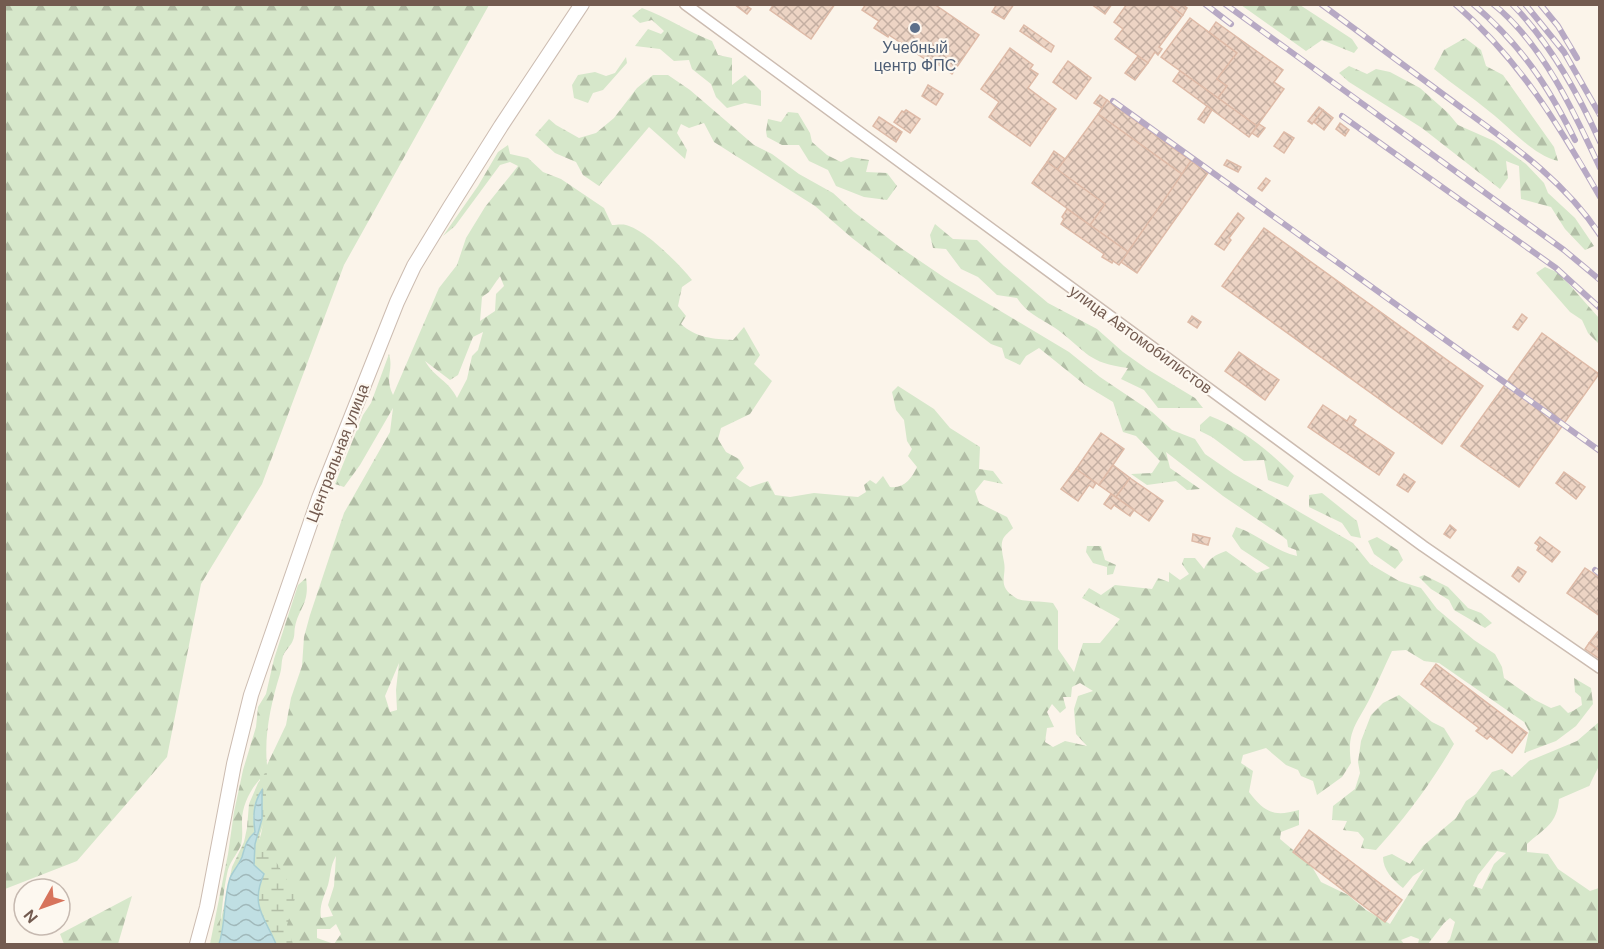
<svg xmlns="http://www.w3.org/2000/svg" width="1604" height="949" font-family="'DM Sans',sans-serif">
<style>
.forest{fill:url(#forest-firs);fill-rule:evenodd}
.wetland{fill:url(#wetland-marsh)}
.water{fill:url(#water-waves);stroke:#a7ced3;stroke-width:1.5}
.building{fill:url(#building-cross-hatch);stroke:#debaa7;stroke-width:1.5}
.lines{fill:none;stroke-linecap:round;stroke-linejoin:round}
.minor-casing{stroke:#ccbcb1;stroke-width:13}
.tertiary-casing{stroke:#ccbcb1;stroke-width:16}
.minor{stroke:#fff;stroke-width:10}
.tertiary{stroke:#fff;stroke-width:14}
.rail-casing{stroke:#b7a9c4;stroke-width:6}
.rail{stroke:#fdf8f0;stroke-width:4;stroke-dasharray:11;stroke-linecap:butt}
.service-dot{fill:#5c6f8a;stroke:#fdf8f0;stroke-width:2}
.labels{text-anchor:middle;stroke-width:4.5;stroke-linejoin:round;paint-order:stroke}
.service-label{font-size:16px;fill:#4e5e75;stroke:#fdf8f0}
.street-label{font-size:16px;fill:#735b50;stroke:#fdf8f0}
</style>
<defs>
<pattern id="forest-firs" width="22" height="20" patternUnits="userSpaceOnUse" patternTransform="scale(1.5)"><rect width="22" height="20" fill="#d6e7ca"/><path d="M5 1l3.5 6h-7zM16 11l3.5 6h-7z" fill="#b2bea6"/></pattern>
<pattern id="wetland-marsh" width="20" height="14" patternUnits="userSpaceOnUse" patternTransform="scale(1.5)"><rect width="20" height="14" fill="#d6e7ca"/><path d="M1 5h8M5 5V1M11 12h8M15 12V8" fill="none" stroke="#b2bea6"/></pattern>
<pattern id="water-waves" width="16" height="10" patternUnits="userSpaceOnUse" patternTransform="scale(1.5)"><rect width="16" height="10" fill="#c0dfe3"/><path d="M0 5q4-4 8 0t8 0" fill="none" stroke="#a0b8ba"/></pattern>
<pattern id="building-cross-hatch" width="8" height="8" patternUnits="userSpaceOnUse" patternTransform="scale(1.5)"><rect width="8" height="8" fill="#edd4c4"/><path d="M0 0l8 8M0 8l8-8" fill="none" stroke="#c4afa2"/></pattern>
</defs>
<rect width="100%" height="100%" fill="#fbf4ea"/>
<!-- forest -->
<g class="forest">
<path d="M5 4 489 5 344 265 262 484 201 584 167 757 77 861 5 889Z"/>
<path d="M1241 5H1300L1352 39 1358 48 1354 53 1322 40 1306 51Z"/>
<path d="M642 8C667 17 688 32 712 41L718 55 732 58V85L745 75 761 91V106L745 103 727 108 716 97 711 84 692 69 689 60 674 61 660 49 635 46 648 29 661 34 664 31 652 20 640 23 632 16Z"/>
<path d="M1465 38 1481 50 1486 66 1503 75 1554 147 1558 161C1532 155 1511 128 1490 112 1472 97 1452 84 1434 69L1444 50Z"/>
<path d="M626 57 627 63 603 90 593 93 588 103 574 98 572 85 578 75 595 72 606 76 615 73Z"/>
<path d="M1349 66 1367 74 1376 69 1390 72 1420 88 1448 113 1458 125 1494 141 1526 164 1544 183 1548 193 1575 218 1594 246 1585 250 1565 229 1551 207 1521 199 1519 166 1506 161 1508 178 1500 189 1422 128 1349 82 1339 73Z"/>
<path d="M653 75H668L690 90 754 145 772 154 799 174 833 193 854 212 901 248 945 278 1069 352 1100 377 1152 412 1172 430 1195 439 1205 454 1234 474 1353 543 1370 564 1399 581 1421 588 1437 609 1474 640 1495 654 1502 667 1504 678 1535 700 1551 708 1560 705 1568 713 1573 711 1582 705 1581 697 1575 692 1574 678 1591 688 1593 704 1576 726 1556 741 1524 753 1529 731 1524 722 1439 663 1424 661 1406 650 1392 651C1385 665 1379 680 1372 694 1359 722 1346 729 1351 763L1342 777 1317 795 1313 781 1301 776 1298 770 1286 765 1266 748 1243 755 1241 763 1253 771 1249 792C1265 813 1274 817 1299 810V825L1281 832 1280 839 1311 865 1321 882 1348 895 1366 910 1390 924 1424 869 1413 876 1403 888C1393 880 1383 870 1383 857L1392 854 1410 864 1423 846 1456 818 1466 801 1476 794 1492 772 1502 769 1512 777 1529 761 1577 741 1599 722V766L1589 786 1559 799C1557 825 1544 828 1527 844V852L1548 854 1558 869 1590 891 1599 888V944H1446L1450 939 1455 922 1450 918 1444 923 1428 944H1418L1419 939 1411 936 1401 940 1404 944H239L248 857C269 837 263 805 260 779 250 790 242 806 242 821 242 830 243 836 241 845 237 855 229 862 227 874 222 897 222 921 217 944H210L228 854 234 812 243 770 256 727 258 707 266 694 274 659 298 585 306 578C310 604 299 607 295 627 294 631 295 636 293 640 291 646 285 650 283 656 281 662 282 668 280 674 271 703 264 735 267 765L286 725 291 698 302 666 304 637 310 615 344 513 390 432 393 408 360 465 344 487 335 484 363 415 371 403 389 354C394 371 384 377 393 395L439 288 457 265 466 238 485 207 518 166 510 162 500 165 455 226 443 236 478 186 498 152 508 145 510 154 528 158 543 172 561 179 604 208 612 225C616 225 622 224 626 225 646 230 680 265 692 280L682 287 678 306 686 316 681 324C696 338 714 339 733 340L744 327 760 355 754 364 772 381 750 414 721 428 718 439 726 452 739 459 744 468 736 478 750 487 768 481 775 495 790 497 814 493 858 497 866 492 864 485 870 480 876 484 883 476 890 487C904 489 912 478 917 467L908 456 912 449 907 441 904 420 896 410 892 392 898 386 934 409 950 428 980 447 979 469 993 471 1003 484 984 480 975 491 979 503 1007 517 1013 528C1010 531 1005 535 1003 539 1000 546 1003 555 1004 562 1007 577 996 586 1016 598 1021 602 1044 601 1053 603L1058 611V649L1074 672 1083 643H1100L1120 619 1082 598 1089 588 1101 595 1115 585 1152 589 1158 578 1169 582V572L1180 580 1189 574 1182 564 1184 558H1195L1204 569C1209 558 1215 555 1226 551L1257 573 1270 568 1241 549 1232 536 1236 527C1258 534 1274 551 1297 556L1296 550 1288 547 1287 540 1282 536 1223 496 1166 452 1170 468 1200 489 1187 490 1176 481 1147 485 1131 474 1152 473 1160 461 1136 436 1123 432 1113 402 1085 385 1039 348 1026 356 1020 365 1005 358 1002 348 991 344 852 238 815 206 714 142 704 123 689 128 681 124 677 133 687 150 685 159 649 127 599 186 583 175 576 162 555 153 535 135 549 119 556 125 579 138 596 133 614 118 637 88ZM500 276 504 286 496 294 495 311 480 321 482 297 489 292ZM483 332 478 350 472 356 467 379 457 398C449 381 434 377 425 361L450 380 458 375 473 337ZM399 663 396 690 397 710 390 712 385 696ZM1080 683 1093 691 1078 696 1074 709 1076 734 1087 746 1065 741 1053 747 1045 742 1047 728 1054 727 1047 712 1052 704 1060 713 1066 708 1063 697H1071L1072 687ZM1497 851 1506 853 1494 864 1482 889 1473 886 1478 875ZM336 856 334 886 328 905 333 916 321 918C319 905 324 897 328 885 331 874 330 866 336 856ZM336 924 341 934 334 944 317 938V929H330Z"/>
<path d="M788 112 798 113 810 133 812 142 827 155 841 162 851 157 869 160 866 172 887 173 897 186 887 200 864 197 836 186 828 170 809 161 799 145H782L767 137 766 131 768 119 781 122Z"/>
<path d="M935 224 953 239 977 240 1004 266 1048 303 1097 329 1123 352 1147 369 1195 398 1203 408H1158L1144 390 1121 379 1128 368C1088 363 1087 352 1058 330 1043 319 1028 315 1017 298L997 295 978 277 961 269 946 249 933 248 930 235Z"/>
<path d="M1545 267 1559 273 1599 318V344L1588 333 1582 320 1570 312 1536 273Z"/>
<path d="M1210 416C1242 428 1270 452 1294 476L1288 487 1268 480 1264 460 1244 461 1212 437 1200 431V425Z"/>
<path d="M1322 493 1357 521 1361 538 1351 536 1342 523 1309 507V495Z"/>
<path d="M1377 537 1398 550 1403 560 1395 569 1374 554 1368 541Z"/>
<path d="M1087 546H1101L1105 560 1116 565 1113 574 1107 575V567L1093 563 1086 552Z"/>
<path d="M1424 575 1448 587 1468 608 1481 613 1492 623 1485 628 1454 610 1449 600 1431 589 1419 577Z"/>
<path d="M1399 695 1432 722 1444 728 1454 744C1432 782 1406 817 1376 850L1361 848 1364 839 1358 832 1343 830 1347 821 1332 820 1333 806 1355 789 1360 773 1358 762 1361 741 1371 715 1383 703Z"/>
<path d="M132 896 118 944H64L60 934Z"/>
</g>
<!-- wetland -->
<path class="wetland" d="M267 770 265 819 260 834 258 847 275 860 296 895 287 925 293 944H276C264 917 250 905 264 874L254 865 255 844 262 819 253 815 255 832C246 840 245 847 242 857 239 865 233 871 230 878 223 900 226 923 219 944H216L232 867 244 842 247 828 249 804 258 783Z"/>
<!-- water -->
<path class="water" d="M262 790V819L255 844 254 865 264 874C250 905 264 916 276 944H219C226 923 223 900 230 878 233 871 239 865 242 857 245 847 246 840 255 832 253 817 253 803 262 790Z"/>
<!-- building -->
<g class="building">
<path d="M734 4H744L751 9 747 14Z"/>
<path d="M774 4H835L811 39 770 10Z"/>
<path d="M866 4H934L979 35 952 74 930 59 928 61 889 35 888 37 874 28 879 21 862 10Z"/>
<path d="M997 4H1014L1004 19 992 12Z"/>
<path d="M1091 4H1112L1105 14Z"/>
<path d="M1127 4H1168L1183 15 1159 47 1162 49 1158 55 1155 52 1148 63 1115 39 1123 29 1114 22Z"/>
<path d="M1168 4H1182L1187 8 1183 15Z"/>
<path d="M1190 18 1237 53 1217 79 1227 86 1218 98 1161 57Z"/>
<path d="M1216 22 1283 70 1274 82 1284 89 1257 126 1218 98 1227 86 1217 79 1237 53 1209 32Z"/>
<path d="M1024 25 1054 46 1051 52 1020 31Z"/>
<path d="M1010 48 1033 65 1030 69 1038 74 1028 88 1056 109 1030 146 989 117 999 102 981 89Z"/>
<path d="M1138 56 1148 63 1135 80 1125 73Z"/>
<path d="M1068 61 1091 78 1076 99 1053 82Z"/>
<path d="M1180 71 1257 126 1249 137 1173 81Z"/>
<path d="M928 85 943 94 936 105 922 96Z"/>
<path d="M1100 95 1107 100 1102 108 1094 103Z"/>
<path d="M1107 100 1191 161 1182 174 1098 114Z"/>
<path d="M1207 106 1212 110 1204 123 1198 119Z"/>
<path d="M1319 107 1323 110 1312 124 1308 121Z"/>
<path d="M906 110 920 119 910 133 894 122 902 111 904 112Z"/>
<path d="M1323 110 1333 118 1324 130 1314 122Z"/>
<path d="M1098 114 1183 175 1128 252 1090 225 1105 204 1057 170Z"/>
<path d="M879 117 902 132 896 142 873 126Z"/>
<path d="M1340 123 1349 130 1345 136 1336 129Z"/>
<path d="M1259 124 1265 128 1258 137 1252 133Z"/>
<path d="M1284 132 1294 138 1284 153 1274 146Z"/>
<path d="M1054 151 1065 159 1057 170 1047 162Z"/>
<path d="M1227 160 1241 167 1238 172 1224 165Z"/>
<path d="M1191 161 1208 173 1137 273 1121 262Z"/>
<path d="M1047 162 1105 204 1090 225 1032 183Z"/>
<path d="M1266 178 1270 181 1262 191 1258 188Z"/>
<path d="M1067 209 1128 252 1119 265 1113 261 1112 263 1102 257 1104 254 1061 224 1064 219 1062 217Z"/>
<path d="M1238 213 1244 218 1229 238 1231 240 1224 250 1215 244Z"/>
<path d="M1264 228 1483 386 1442 444 1222 286Z"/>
<path d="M1522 314 1527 318 1518 330 1513 327Z"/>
<path d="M1192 316 1201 322 1197 328 1188 322Z"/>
<path d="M1542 333 1599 374 1519 487 1461 446Z"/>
<path d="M1239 352 1279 380 1265 400 1225 371Z"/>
<path d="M1323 405 1347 421 1350 416 1356 420 1353 425 1394 453 1379 475 1308 427Z"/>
<path d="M1101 433 1124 449 1099 485 1076 469Z"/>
<path d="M1113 465 1130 478 1116 497 1099 485Z"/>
<path d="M1076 469 1096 483 1093 488 1089 485 1078 501 1061 489Z"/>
<path d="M1564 472 1585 487 1576 499 1556 483Z"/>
<path d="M1404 474 1415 482 1408 492 1397 485Z"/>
<path d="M1130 478 1163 501 1149 521 1116 497Z"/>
<path d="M1111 494 1134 510 1130 516 1114 505 1111 509 1104 504Z"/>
<path d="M1450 525 1456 530 1450 538 1444 534Z"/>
<path d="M1193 534 1210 538 1208 545 1192 541Z"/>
<path d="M1540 537 1560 552 1552 562 1537 550 1539 546 1535 543Z"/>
<path d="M1518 567 1526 572 1519 582 1512 576Z"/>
<path d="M1585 568 1600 578V616L1567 593Z"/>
<path d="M1600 629V651L1589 643Z"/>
<path d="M1589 643 1600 651V659L1585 649Z"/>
<path d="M1436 664 1527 733 1512 753 1490 736 1487 739 1476 731 1479 728 1421 684Z"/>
<path d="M1309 830 1402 900 1385 922 1293 852Z"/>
</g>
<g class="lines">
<defs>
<path id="minor" d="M685 4 1423 546 1600 668"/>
<path id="tertiary" d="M197 944 207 907 234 764 251 695 319 498 397 302 414 266 450 207 501 126 582 4"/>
</defs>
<!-- minor casing -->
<use href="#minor" class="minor-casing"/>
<!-- tertiary casing -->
<use href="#tertiary" class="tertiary-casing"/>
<!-- minor -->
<use href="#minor" class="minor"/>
<!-- tertiary -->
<use href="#tertiary" class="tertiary"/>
<defs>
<g id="rail">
<path d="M1205 4 1231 24"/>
<path d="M1225 4 1564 250 1600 280"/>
<path d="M1321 4C1366 37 1410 70 1455 103 1508 142 1563 179 1600 235"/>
<path d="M1455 4C1520 60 1558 124 1600 197"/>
<path d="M1473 4C1521 45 1547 84 1575 140"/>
<path d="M1493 4C1543 44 1574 112 1600 168"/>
<path d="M1512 4C1550 43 1578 93 1600 142"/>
<path d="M1525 4 1564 52 1600 115"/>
<path d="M1540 4 1558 26 1577 58"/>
<path d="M1113 101 1600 451"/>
<path d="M1342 116 1556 268 1600 308"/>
<path d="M1595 570 1600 574"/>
</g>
</defs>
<!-- rail casing -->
<use href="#rail" class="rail-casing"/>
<!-- rail -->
<use href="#rail" class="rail"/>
</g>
<!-- markers -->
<circle class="service-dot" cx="915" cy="28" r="6"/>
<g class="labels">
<!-- service labels -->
<g class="service-label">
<text x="915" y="53">Учебный<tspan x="915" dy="18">центр ФПС</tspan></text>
</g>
<!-- street labels -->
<g class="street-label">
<text transform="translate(1141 339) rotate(36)" y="6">улица Автомобилистов</text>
<text transform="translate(337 453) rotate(-69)" y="6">Центральная улица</text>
</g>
</g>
<!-- border -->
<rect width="1604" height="949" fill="none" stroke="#735b50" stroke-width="12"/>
<!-- north arrow -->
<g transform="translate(42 907) rotate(230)"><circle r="28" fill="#fdf8f0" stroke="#c6b9b0" stroke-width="1.5"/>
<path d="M0-4.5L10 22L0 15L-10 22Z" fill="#d7745c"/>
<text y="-9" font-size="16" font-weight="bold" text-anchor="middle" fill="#735b50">N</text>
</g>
</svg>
